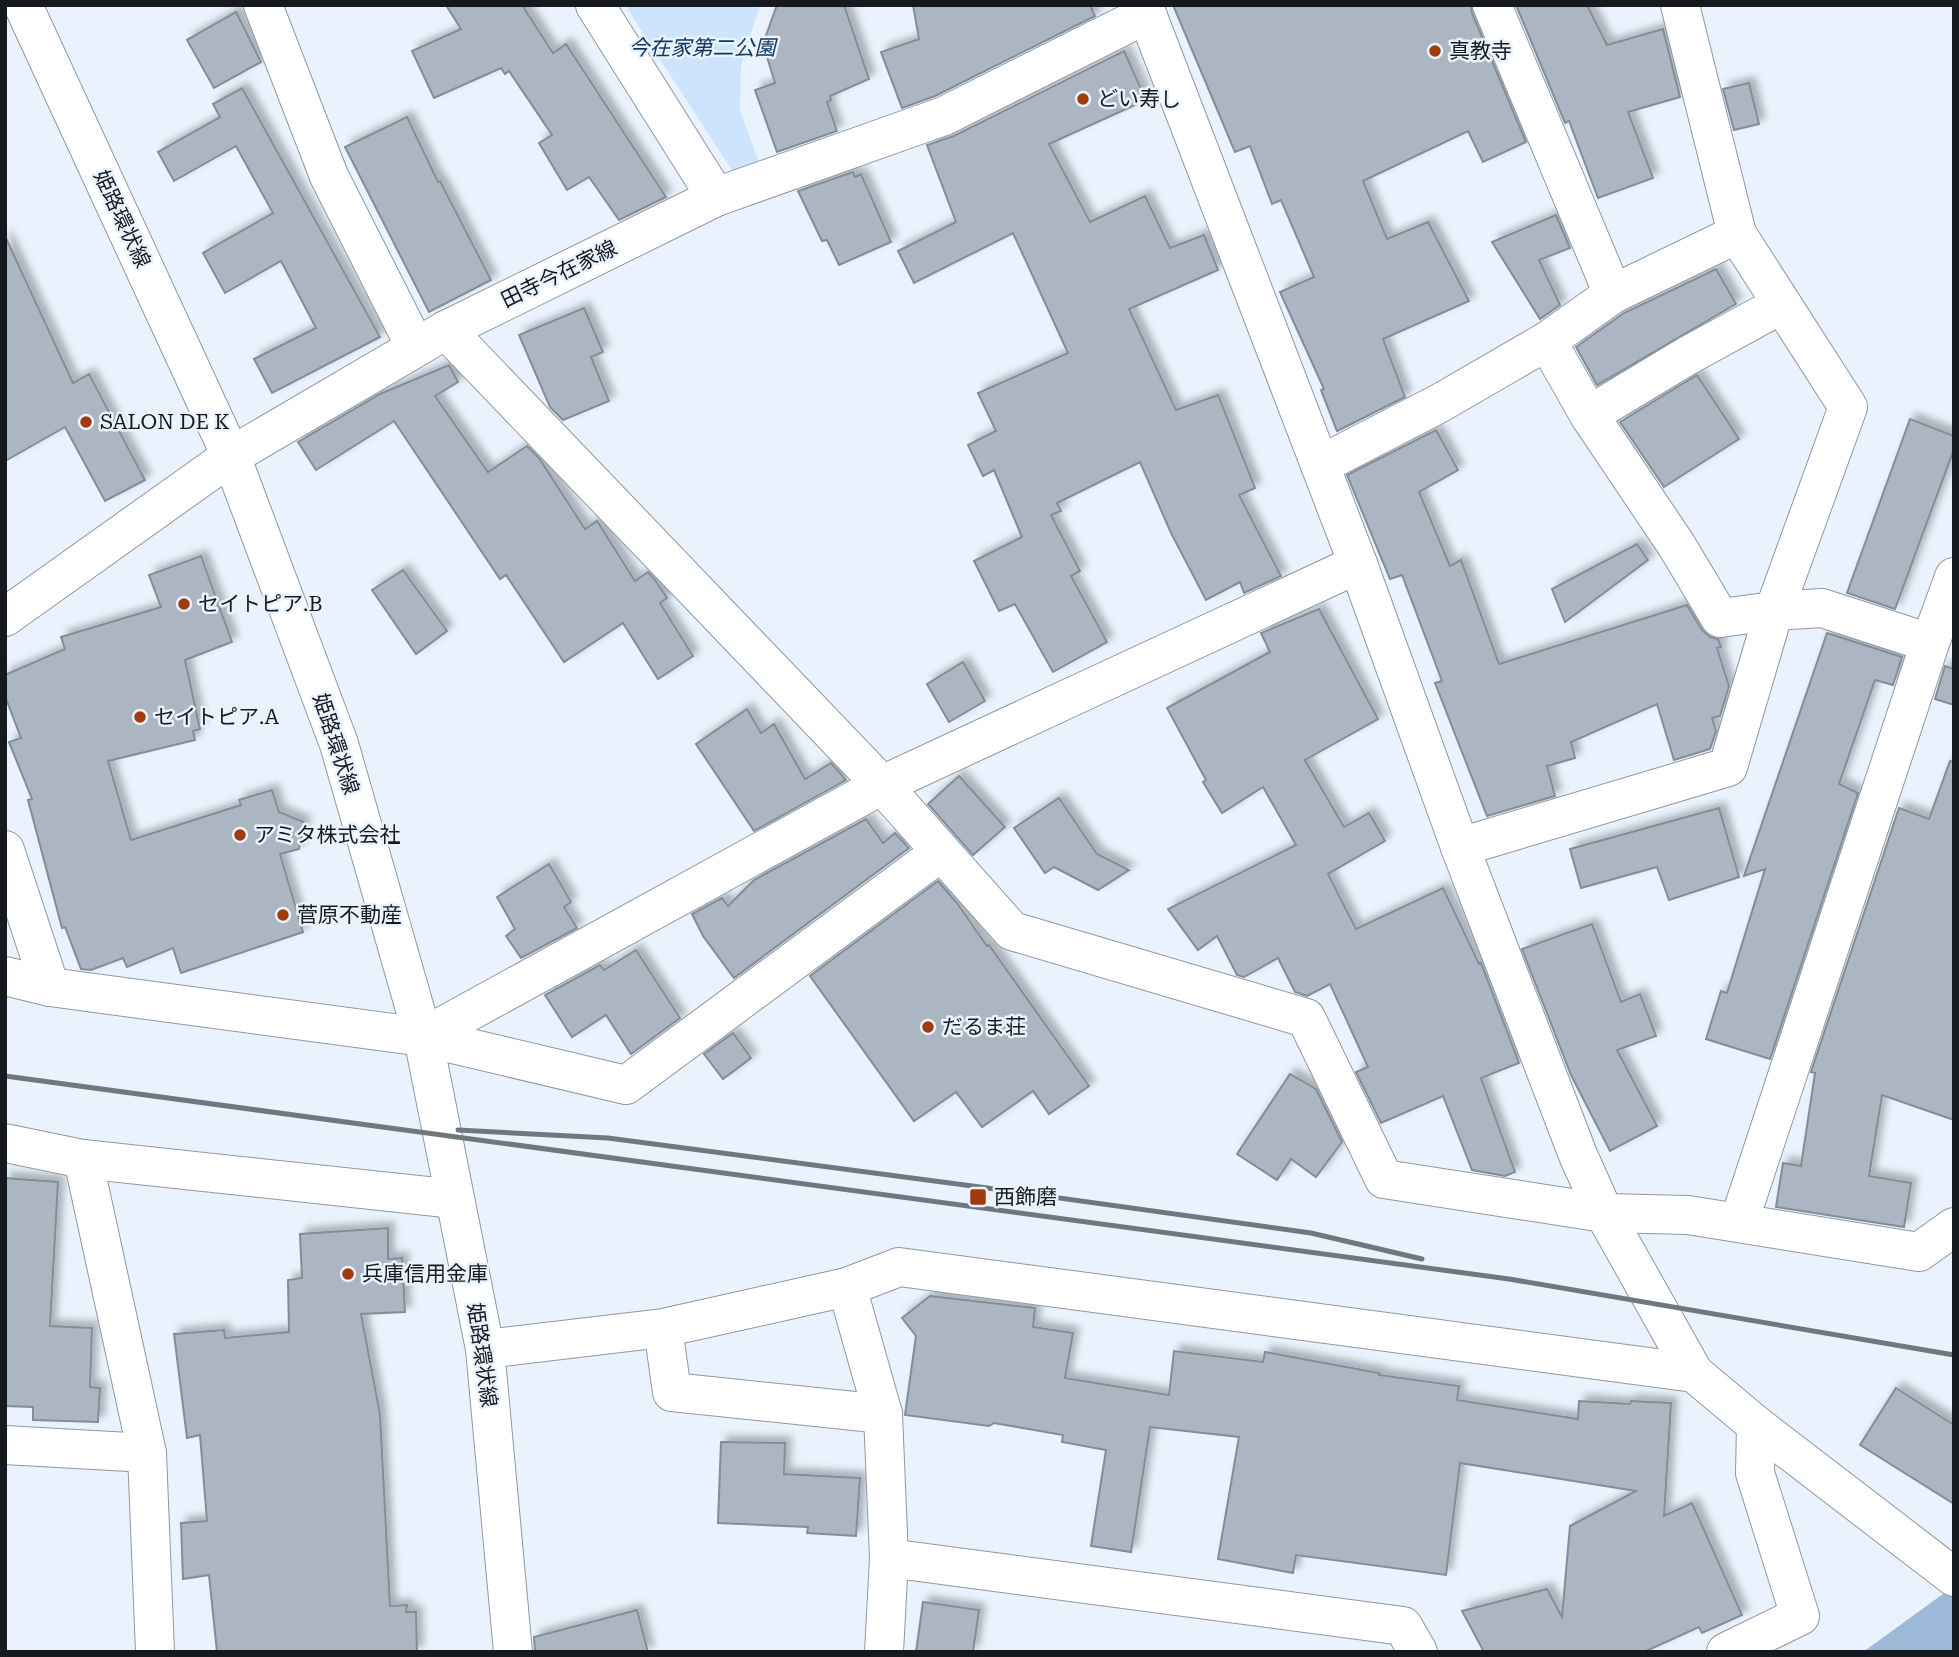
<svg xmlns="http://www.w3.org/2000/svg" width="1959" height="1657" font-family="'Roboto Serif','Noto Sans JP',serif">
<style>
.green{fill:#cce4fe}
.water{fill:#9eb9d7}
.building{fill:#abb6c2;stroke:#828d98;stroke-width:2;filter:url(#shadow)}
.lines{fill:none;stroke-linecap:round;stroke-linejoin:round}
.minor-casing{stroke:#8e98a4;stroke-width:40}
.major-casing{stroke:#8e98a4;stroke-width:40}
.minor{stroke:#fff;stroke-width:38}
.major{stroke:#fff;stroke-width:38}
.rail{stroke:#71777e;stroke-width:5}
.poi-dot{fill:#a13b0f;stroke:#eaf3fd;stroke-width:2.5}
.labels{text-anchor:middle;stroke-width:5;stroke-linejoin:round;paint-order:stroke}
.park-label{font-size:21px;font-style:italic;fill:#103960;stroke:#eaf3fd}
.poi-label{font-size:21px;fill:#161a1f;stroke:#eaf3fd;text-anchor:start}
.street-label{font-size:21px;fill:#161a1f;stroke:#eaf3fd}
</style>
<defs>
<filter id="shadow"><feDropShadow dx="6" dy="-6" stdDeviation="3.5" flood-color="#0004"/></filter>
</defs>
<rect width="100%" height="100%" fill="#eaf3fd"/>
<!-- green -->
<path class="green" d="M625 5H760L741 65 740 111 759 162 733 172Z"/>
<!-- water -->
<path class="water" d="M1954 1586V1652H1863Z"/>
<!-- building -->
<g class="building">
<path d="M446 5H522L553 53 566 44 666 197 619 220 589 177 567 190 539 143 552 135 509 71 505 74 501 68 434 98 412 51 461 29Z"/>
<path d="M777 5H844L869 79 830 96 831 100 827 102 837 131 777 152 755 90 775 83 763 44Z"/>
<path d="M913 5H1090L1095 16 935 96 902 108 881 52 919 39Z"/>
<path d="M1173 5H1471L1472 13 1526 142 1483 162 1468 131 1363 181 1387 239 1428 222 1469 301 1383 339 1405 397 1337 431 1321 390 1324 389 1280 292 1314 277 1281 200 1272 204 1250 146 1235 152Z"/>
<path d="M1516 5H1587L1607 45 1663 29 1680 97 1628 112 1653 178 1598 198 1569 121 1565 123Z"/>
<path d="M236 12 261 62 214 88 187 40Z"/>
<path d="M1124 51 1146 100 1049 144 1090 222 1145 196 1170 248 1204 235 1218 270 1129 309 1176 410 1218 395 1255 488 1239 495 1281 576 1244 593 1240 582 1206 600 1171 533 1140 462 1057 503 1061 511 1051 515 1080 571 1071 576 1107 642 1053 672 1015 604 999 611 974 561 1022 537 994 470 983 476 968 445 996 431 978 393 1068 353 1013 233 914 283 898 251 956 222 927 145 954 136Z"/>
<path d="M1749 83 1759 124 1734 130 1723 89Z"/>
<path d="M242 88 380 337 272 393 254 359 316 328 281 261 225 293 203 253 273 213 236 146 174 181 158 152 220 117 213 104Z"/>
<path d="M407 117 438 182 440 181 491 280 429 312 345 147Z"/>
<path d="M853 172 855 177 861 174 891 242 839 265 827 240 822 241 798 191Z"/>
<path d="M1556 215 1570 248 1539 260 1560 305 1540 319 1492 242Z"/>
<path d="M5 236 73 383 89 374 145 480 105 501 65 427 5 461Z"/>
<path d="M1716 269 1736 304 1597 385 1576 347 1624 313Z"/>
<path d="M584 308 603 352 591 357 609 401 563 420 550 407 519 335Z"/>
<path d="M449 365 458 382 435 396 488 472 527 446 539 458 585 529 597 521 635 581 648 572 655 580 667 598 660 603 693 656 658 679 623 623 564 662 506 575 500 579 394 421 316 470 298 442 380 394Z"/>
<path d="M1697 375 1739 439 1664 487 1620 422Z"/>
<path d="M1910 419 1954 436V449L1895 609 1847 593Z"/>
<path d="M1436 430 1458 470 1419 492 1450 566 1461 560 1499 664 1687 605 1702 630 1710 637 1718 639 1721 647 1717 648 1729 686 1720 716 1712 718 1716 731 1710 749 1674 760 1657 704 1571 742 1575 758 1547 766 1555 796 1487 816 1435 683 1442 681 1402 575 1390 579 1347 475Z"/>
<path d="M1637 544 1648 560 1565 622 1552 589Z"/>
<path d="M201 556 232 642 185 660 200 729 193 731 195 740 108 761 131 840 241 805 239 800 272 790 279 812 304 822 299 849 280 854 303 932 181 973 173 948 127 967 123 958 91 970 81 969 65 927 62 928 28 800 32 799 9 742 21 738 5 696V675L65 649 61 637 161 607 149 575Z"/>
<path d="M403 570 447 631 416 654 372 590Z"/>
<path d="M1319 609 1378 719 1305 760 1344 827 1369 813 1385 841 1328 874 1356 929 1443 888 1479 964 1481 963 1519 1063 1481 1078 1515 1172 1505 1176 1472 1170 1443 1096 1381 1123 1356 1072 1368 1067 1330 984 1307 996 1295 992 1278 958 1244 977 1237 975 1217 936 1198 950 1168 909 1296 845 1263 787 1222 813 1203 782 1206 780 1167 708 1270 652 1261 633Z"/>
<path d="M1827 633 1902 657 1893 685 1875 680 1839 784 1858 793 1770 1059 1706 1039 1721 991 1727 993 1765 869 1744 876Z"/>
<path d="M963 662 985 701 949 722 927 684Z"/>
<path d="M1945 666 1954 669V705L1935 699Z"/>
<path d="M747 709 761 733 774 724 805 779 831 763 846 780 754 831 696 744Z"/>
<path d="M1950 761 1954 762V1120L1882 1095 1869 1176 1911 1183 1904 1227 1776 1207 1783 1163 1801 1166 1815 1073 1811 1072 1899 808 1929 819Z"/>
<path d="M959 776 1005 827 973 855 928 804Z"/>
<path d="M1059 798 1097 854 1129 870 1098 890 1054 867 1045 873 1014 828Z"/>
<path d="M1719 808 1739 877 1669 900 1657 867 1581 888 1570 849Z"/>
<path d="M866 819 883 843 895 833 909 848 734 978 703 936 692 914 722 898 728 906 754 880Z"/>
<path d="M549 864 571 902 564 907 577 928 521 958 506 936 515 929 497 897Z"/>
<path d="M938 881 957 903 987 946 989 945 1089 1086 1049 1114 1033 1091 982 1127 956 1092 914 1121 810 976Z"/>
<path d="M1592 924 1621 1002 1640 994 1656 1036 1617 1050 1657 1126 1610 1151 1571 1075 1522 949Z"/>
<path d="M636 950 680 1018 631 1054 606 1015 572 1037 545 995 600 965 604 970Z"/>
<path d="M733 1033 751 1058 723 1079 704 1054Z"/>
<path d="M1290 1074 1316 1089 1342 1142 1316 1177 1291 1159 1277 1180 1237 1154Z"/>
<path d="M5 1178 58 1182 50 1326 92 1328 90 1387 100 1388 98 1422 33 1420V1407L5 1406Z"/>
<path d="M388 1228V1259L402 1258 405 1312 361 1314 380 1414 390 1606 407 1605 406 1612H416L417 1652H217L209 1575 183 1579 181 1523 207 1521 200 1435 187 1438 174 1334 224 1330 225 1338 289 1332 288 1280 302 1278 300 1234Z"/>
<path d="M930 1296 1035 1308 1033 1327 1073 1333 1065 1378 1169 1395 1174 1351 1263 1362 1265 1352 1379 1373V1375L1459 1386 1457 1400 1578 1419 1579 1401 1630 1404 1631 1401 1671 1403 1664 1516 1692 1503 1742 1615 1702 1633 1699 1627 1644 1652H1484L1462 1611 1547 1589 1562 1617 1570 1526 1636 1491 1460 1463 1446 1575 1296 1555 1293 1573 1218 1559 1239 1437 1150 1427 1131 1552 1091 1546 1106 1450 1062 1442 1063 1435 994 1423 989 1426 905 1415 916 1336 902 1318Z"/>
<path d="M1896 1388 1954 1425V1504L1860 1445Z"/>
<path d="M721 1442 785 1443 784 1474 860 1478 856 1536 807 1533 808 1527 718 1523Z"/>
<path d="M923 1602 979 1610 973 1652H916Z"/>
<path d="M637 1610 648 1652H535L534 1637Z"/>
</g>
<g class="lines">
<defs>
<g id="minor">
<path d="M263 5 329 176 415 346"/>
<path d="M595 5 716 197"/>
<path d="M1492 5 1613 294"/>
<path d="M1147 14 1358 564 1460 847 1578 1155 1604 1213 1694 1373"/>
<path d="M446 330 882 785 1012 931 1306 1018 1384 1179 1604 1213 1688 1215 1919 1252 1954 1227"/>
<path d="M1547 341 1589 415 1687 356 1782 304"/>
<path d="M1589 415 1677 546 1720 618 1774 611 1822 608 1930 643"/>
<path d="M1320 465 1440 403 1547 341 1613 294 1737 234"/>
<path d="M1460 847 1728 767 1774 611 1848 407 1737 234 1680 5"/>
<path d="M5 850 50 987"/>
<path d="M5 976 50 987 423 1037 626 1085 941 852"/>
<path d="M423 1037 882 785 1358 564"/>
<path d="M5 1143 83 1159 455 1199"/>
<path d="M83 1159 147 1453 155 1652"/>
<path d="M1739 1222 1930 643 1954 577"/>
<path d="M847 1287 883 1414 889 1558 884 1652"/>
<path d="M663 1328 672 1392 883 1414"/>
<path d="M485 1349 663 1328 847 1287 899 1267 1694 1373 1756 1425 1954 1577"/>
<path d="M5 1445 147 1453"/>
<path d="M889 1558 1403 1626 1418 1652"/>
<path d="M1726 1652 1800 1616 1755 1473 1756 1425"/>
</g>
<g id="major">
<path d="M23 5 231 456 339 744 423 1037 485 1349 513 1652"/>
<path d="M5 617 231 456 446 330 716 197 944 116 1147 14 1142 5"/>
</g>
</defs>
<!-- minor casing -->
<use href="#minor" class="minor-casing"/>
<!-- major casing -->
<use href="#major" class="major-casing"/>
<!-- minor -->
<use href="#minor" class="minor"/>
<!-- major -->
<use href="#major" class="major"/>
<!-- rail -->
<g class="rail">
<path d="M5 1076 1509 1279 1954 1355"/>
<path d="M458 1130 608 1138 980 1187 1311 1233 1422 1259"/>
</g>
</g>
<!-- markers -->
<g class="poi-dot">
<circle cx="1435" cy="51" r="7"/>
<circle cx="1083" cy="99" r="7"/>
<circle cx="86" cy="422" r="7"/>
<circle cx="184" cy="604" r="7"/>
<circle cx="140" cy="717" r="7"/>
<circle cx="240" cy="835" r="7"/>
<circle cx="283" cy="915" r="7"/>
<circle cx="928" cy="1027" r="7"/>
<rect x="969" y="1188" width="18" height="18" rx="3.5"/>
<circle cx="348" cy="1274" r="7"/>
</g>
<g class="labels">
<!-- park labels -->
<g class="park-label">
<text x="702" y="55">今在家第二公園</text>
</g>
<!-- poi labels -->
<g class="poi-label">
<text x="1449" y="58">真教寺</text>
<text x="1097" y="106">どい寿し</text>
<text x="100" y="429">SALON DE K</text>
<text x="198" y="611">セイトピア.B</text>
<text x="154" y="724">セイトピア.A</text>
<text x="254" y="842">アミタ株式会社</text>
<text x="297" y="922">菅原不動産</text>
<text x="942" y="1034">だるま荘</text>
<text x="994" y="1204">西飾磨</text>
<text x="362" y="1281">兵庫信用金庫</text>
</g>
<!-- street labels -->
<g class="street-label">
<text transform="translate(122 219) rotate(65)" y="7">姫路環状線</text>
<text transform="translate(559 274) rotate(-26)" y="7">田寺今在家線</text>
<text transform="translate(336 744) rotate(72)" y="7">姫路環状線</text>
<text transform="translate(482 1355) rotate(82)" y="7">姫路環状線</text>
</g>
</g>
<!-- border -->
<rect width="1959" height="1657" fill="none" stroke="#161a1f" stroke-width="14"/>
</svg>
